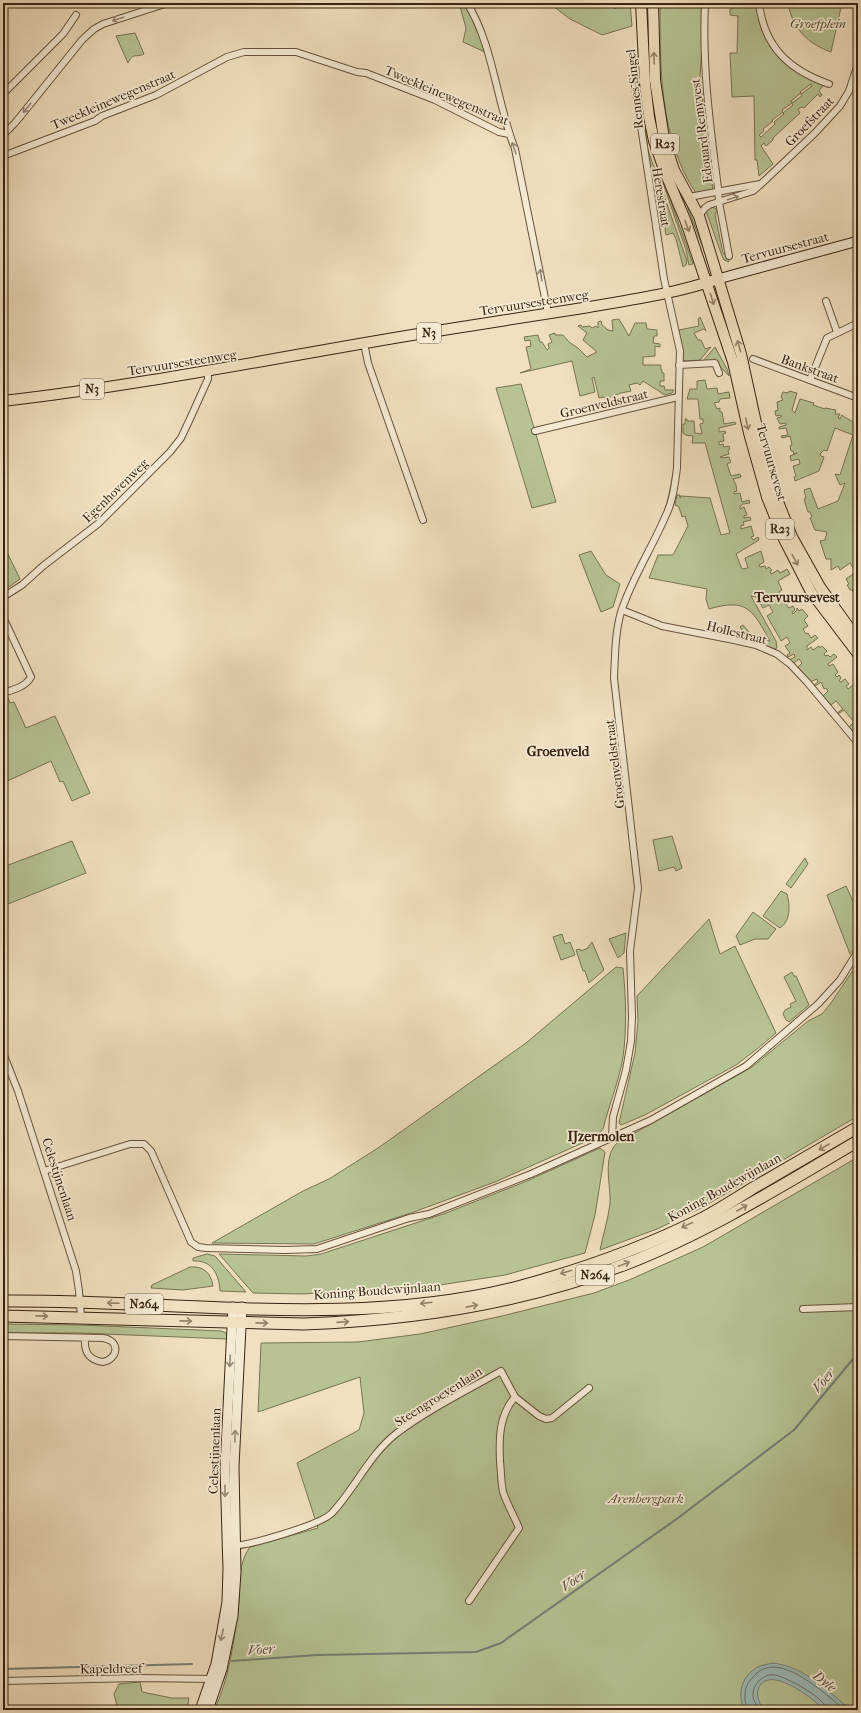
<svg xmlns="http://www.w3.org/2000/svg" width="861" height="1713" font-family="'IM FELL French Canon',serif">
<style>
.green{fill:#b7c394;stroke:#777452;fill-rule:evenodd}
.water{fill:#9cbbb9;stroke:#747f76}
.lines{fill:none;stroke-linecap:round;stroke-linejoin:round}
.shore{stroke:#6a7065;stroke-width:1}
.stream{stroke:#747f76;stroke-width:2}
.street-casing{stroke:#65533c;stroke-width:8}
.secondary-casing{stroke:#372411;stroke-width:11}
.primary-casing{stroke:#372411;stroke-width:12}
.highway-casing{stroke:#372411;stroke-width:13}
.street{stroke:#f5ebd5;stroke-width:6}
.secondary{stroke:#f5ebd5;stroke-width:9}
.primary{stroke:#f0e0bf;stroke-width:10}
.highway{stroke:#f0e0bf;stroke-width:11}
.oneway{stroke:#968873}
.oneway2{stroke:#948268}
.labels{text-anchor:middle;stroke-width:3.5;stroke-linejoin:round;paint-order:stroke}
.shield{fill:#f5ebd5;stroke:#70604c;stroke-width:1}
.shield-label{font-size:12px;font-weight:bold;fill:#372411}
.park-label{font-size:13px;font-style:italic;fill:#574c32;stroke:#f5ebd5}
.street-label{font-size:13px;fill:#372411;stroke:#f5ebd5}
.neighbourhood-label{font-size:14px;font-weight:bold;fill:#372411;stroke:#f5ebd5}
.water-label{font-size:14px;font-style:italic;fill:#555143;stroke:#f5ebd5}
</style>
<rect width="100%" height="100%" fill="#f0e0bf"/>
<filter id="stains"><feTurbulence type="fractalNoise" baseFrequency=".005" numOctaves="4"/><feColorMatrix values="0 0 0 0 .2 0 0 0 0 .09 0 0 0 0 .02 0 0 0 .5 -.17"/></filter>
<radialGradient id="worn" r=".72"><stop offset=".6" stop-color="#630" stop-opacity="0"/><stop offset="1" stop-color="#630" stop-opacity=".3"/></radialGradient>
<!-- green -->
<g class="green">
<path d="M459 3H464L476 21 485 52 463 42 466 28Z"/>
<path d="M549 3H611L615 9 620 5 619 3H630L632 26 602 35 570 19Z"/>
<path d="M645 3H647L649 12 652 87 659 133 692 212 706 253H705L687 206 676 187 661 150 654 119 650 84Z"/>
<path d="M660 3H705L700 76 713 191 696 193C659 138 660 67 660 3Z"/>
<path d="M735 3H757L777 53 829 86 828 87 823 85 819 91 822 95 820 97 818 94 804 108 802 107 798 109 800 113 773 138V140L766 146 764 143 761 146 773 164 759 176 757 160H755L754 96 732 97 730 53H737L738 16 730 15V9H732ZM811 84 812 86 801 94 802 96 792 103 793 105 783 113 784 114 774 122 775 124 761 137 759 135 764 131 763 129 773 121 772 120 783 112 782 110 792 103 791 101 801 93 800 92Z"/>
<path d="M788 3H842L831 52C808 44 792 28 788 3Z"/>
<path d="M135 33 144 54C136 58 133 52 128 63L116 36Z"/>
<path d="M635 66 639 79 648 150 687 261 686 265 683 267 676 239 673 233 666 235 663 217H657L661 216 660 211H656L636 81Z"/>
<path d="M651 148H652L693 264 689 265 686 250Z"/>
<path d="M710 207H713L717 210 715 215 723 253 728 256 729 262 724 260 722 256 706 211Z"/>
<path d="M700 317 706 331 704 329 694 333 698 340H701L705 349 711 347 700 360 685 361 682 359 679 330 699 326 698 319Z"/>
<path d="M619 319 629 336 635 323H646L647 329 657 330V336H654L653 343 660 344V347L655 346V356L643 357V365H661V369L662 370V373H664V381H660V386H664L665 390H674L672 393 665 395 643 381 640 385 637 383 629 385 631 391 621 393 605 399 604 397 599 398 594 377 592 378 595 392 580 396 572 361 520 373 531 369 526 347 531 346 530 340 525 341 524 337 538 335 540 342H542L547 350 549 348 548 344 552 342 549 335 555 333V335H563L569 342 578 348 587 357 597 352 583 340 587 333 578 326 581 325 582 327 590 326 592 328 596 326 598 328V322L601 321 602 325 608 330 613 331 612 320Z"/>
<path d="M715 347 727 369 729 376 715 361H703Z"/>
<path d="M705 380 707 389 717 388 718 394 729 392 730 398 720 399 719 402 714 403 717 409 720 408V412H722L724 424 735 422 736 424 719 428V432L725 431 726 433 723 434 724 441 719 442V445L723 444 724 447 729 446 730 449 728 450 729 454 720 457 721 458 729 457 731 462 727 464 731 476 740 474 741 477 733 479 736 485 737 491 734 492V494L740 493 742 502 749 500 750 503 743 504 740 507V509L744 507 747 515 744 516V518L750 517 751 520 743 522 744 525 741 526V529L751 526 754 536 751 537 753 540 758 537 759 540 736 554 742 569 748 568 745 558 761 551 764 562 759 565 760 567 765 566 766 569 769 567 772 570 770 571 771 574 778 570 780 573 787 569 790 574 778 581 782 590 779 592 780 595 776 597 778 599 785 595 790 601 786 604 789 608 793 606 795 610 792 612 793 614 797 610V608L799 611 802 609 808 616 804 620 808 626 803 629 806 634 808 633 811 638 815 635 818 638 807 646V650L811 647 813 650 819 646 820 648 822 646 827 651 824 654 825 656 828 655 830 657 834 654 837 657 828 664 829 666 833 664 838 672 835 675 837 677 839 675 841 678 839 681 841 682 845 679 849 684 846 686 848 689 853 685 856 688 858 686V739L849 727 854 722 844 710 838 714 837 713 843 709 836 701 831 705 823 696 828 691 826 688 824 689 821 682 815 686 814 685 818 682 817 679 810 682 798 667 802 663 799 659 794 663 789 660 795 657 794 654 788 657 787 655 790 653 785 646 790 643 787 637 781 641 780 639 767 616 773 612 769 605 763 608 756 597 751 596 776 641 777 648 775 649 744 638 746 636 740 627 743 625C753 637 754 639 770 641 752 609 747 598 709 609L706 599 707 589 649 578 658 555H673L688 526 685 516 682 517 679 507 675 505 677 495H680V498L681 496 710 498 721 535 730 533 705 443H692L693 436 685 435 683 433V424H685V419H687V421H694L695 433 702 434 700 424 703 423V419H700L698 399H687L690 389H697V381Z"/>
<path d="M521 384 556 502 532 508 496 388Z"/>
<path d="M789 391 797 393 792 410 795 413 800 399 814 403 813 405 825 409V408L836 410 835 414H840L838 418 840 419 842 415C846 419 853 420 855 425H857L858 421V600L852 590H850L847 585 849 584 846 579 856 572 850 563 840 570 838 566 831 570V559H826L820 541 825 540 827 532 815 530 810 518 812 517 810 512H808L804 499 806 498 804 490 810 488 818 509 838 501 845 483 840 485 835 474 840 475 853 435 835 428 827 451 824 450 820 454 821 456 824 457 819 471 795 481 794 477 796 476 793 466 800 464 799 459 791 461 790 456 797 453 794 454 793 451H791L790 446 792 445 790 436 782 438 781 436 788 435 786 428 779 429V427L786 425V423L780 424 777 418 781 417V415L776 416 775 411 778 410 777 402 783 400 781 397 783 392 788 393Z"/>
<path d="M3 544 20 579 3 591Z"/>
<path d="M591 551 606 575 620 584 613 607 601 612 579 555Z"/>
<path d="M6 693 10 703 14 702 26 728 55 716 90 793 72 801 63 781 60 782 51 761 3 783V695Z"/>
<path d="M672 836 682 868 676 871 674 867 659 871 653 840Z"/>
<path d="M72 841 86 873 3 906V867Z"/>
<path d="M805 858 808 864 791 888 786 884Z"/>
<path d="M846 886 858 912V943L850 954 827 895Z"/>
<path d="M781 891 787 894C790 906 791 920 780 928L763 916Z"/>
<path d="M753 912 776 929 768 939H755L740 945 736 936Z"/>
<path d="M709 919 720 954 735 946 776 1033 757 1049 736 1065 645 1115 621 1125 619 1123 635 1053 638 1021 637 996Z"/>
<path d="M626 933 624 953 618 958 609 939Z"/>
<path d="M562 934 565 944 570 942 575 955 561 960 553 937Z"/>
<path d="M592 942 604 970 589 983 585 971H583L576 950 580 949 581 951 588 948V947Z"/>
<path d="M858 963V1116L703 1207 657 1229 600 1250C603 1235 608 1219 610 1204 611 1185 602 1158 617 1143L752 1067 808 1021 822 1014 831 1003Z"/>
<path d="M616 967 623 968C626 998 627 1027 623 1057 619 1081 609 1105 603 1129L596 1137 495 1182 411 1213 314 1244 212 1243 303 1191 329 1179 378 1148 526 1043Z"/>
<path d="M792 972 794 976H796L809 1005 789 1022 786 1020 783 1014 785 1010 791 1007 790 1004 796 1001 784 977Z"/>
<path d="M600 1148 605 1152 595 1215 585 1253 505 1275 427 1287 302 1294 253 1293 219 1254 306 1256 321 1254 446 1213 527 1181Z"/>
<path d="M858 1157V1710H214C229 1680 233 1645 238 1612 241 1590 236 1566 250 1547L318 1528 297 1463 359 1430 364 1413 360 1377 258 1412 261 1343 358 1342 420 1334 502 1316 594 1293 629 1280 703 1247Z"/>
<path d="M207 1254 215 1256 246 1292 220 1291C219 1274 212 1260 193 1261V1258Z"/>
<path d="M190 1267C204 1266 211 1273 213 1286L183 1290 151 1288 152 1285Z"/>
<path d="M3 1324 80 1325 222 1331 226 1333 228 1339 80 1333H3Z"/>
<path d="M140 1682 142 1692 172 1698H189L187 1710H118L114 1694 119 1684Z"/>
</g>
<!-- water -->
<path class="water" d="M773 1663C805 1667 828 1691 851 1710H825C814 1700 775 1668 761 1684 754 1693 759 1701 763 1710H745C736 1695 742 1675 758 1667 763 1665 768 1664 773 1663Z"/>
<g class="lines">
<!-- shore -->
<g class="shore">
<path d="M748 1710C747 1705 744 1701 745 1695 745 1686 749 1681 756 1674 780 1650 826 1695 845 1710"/>
<path d="M759 1710C757 1706 753 1700 753 1696 752 1684 764 1673 775 1675 786 1677 826 1698 827 1710"/>
</g>
<!-- stream -->
<g class="stream">
<path d="M232 1661 316 1655 476 1652 501 1643 678 1518 794 1430 858 1353"/>
<path d="M3 1669 192 1664"/>
</g>
<defs>
<g id="street">
<path d="M467 3C493 44 497 104 515 149L548 313"/>
<path d="M705 3C702 66 710 126 718 188L719 202 729 256"/>
<path d="M759 3C764 47 789 70 829 84"/>
<path d="M3 94 63 34 76 15"/>
<path d="M3 135 15 123 82 40 94 29 103 24 168 3"/>
<path d="M3 156 95 121 102 116 156 95 227 57 244 52H296L357 72 366 73 435 100 499 132 509 134"/>
<path d="M689 197 760 184"/>
<path d="M699 216 705 208 709 205 753 191 761 184 815 133 840 106 849 91 858 64"/>
<path d="M826 301 837 332"/>
<path d="M364 343 368 363 423 520"/>
<path d="M753 359 858 398"/>
<path d="M679 365 715 363 719 373"/>
<path d="M810 380 827 338 858 323"/>
<path d="M535 431 678 397"/>
<path d="M3 597 22 585 43 566 99 523 170 452 181 438 189 421 208 379V371"/>
<path d="M622 610 662 626 734 640 756 645 777 654 790 664 807 682 858 743"/>
<path d="M3 617 31 677C26 686 16 689 6 692"/>
<path d="M3 1053 18 1091 76 1271 79 1291 81 1317"/>
<path d="M612 1138 613 1117 626 1070 631 1041 632 1017 630 951 638 888 614 678C615 656 615 633 621 612 632 578 652 548 666 515 673 501 675 483 677 468L680 351 664 279 634 80"/>
<path d="M44 1171 130 1144H144L151 1151 191 1242 198 1247 206 1248 285 1250 317 1249 409 1218 429 1214 531 1174 651 1120 746 1066 818 1004 840 980 858 951"/>
<path d="M803 1309 858 1307"/>
<path d="M3 1336 103 1338C121 1341 118 1359 103 1362 88 1360 84 1351 85 1338"/>
<path d="M232 1546C251 1545 320 1525 332 1513 356 1487 369 1455 397 1433 429 1409 466 1391 501 1371L515 1397 539 1416 546 1419 552 1418 589 1388"/>
<path d="M469 1601 519 1528C514 1516 507 1504 503 1492 501 1482 501 1471 500 1461 499 1438 499 1415 515 1397"/>
<path d="M3 1681 139 1678 214 1679"/>
</g>
<g id="secondary">
<path d="M718 279 858 241"/>
<path d="M200 1710 216 1664 227 1602 228 1569 225 1468 233 1307"/>
<path d="M208 1710 222 1669 233 1616 236 1572 234 1466 242 1307"/>
</g>
<g id="primary">
<path d="M641 3 645 83 649 117 654 141 665 172 686 222 733 362 749 433 767 497 784 539 811 592 858 654"/>
<path d="M653 3 655 80 664 139 674 170 699 216 707 242 741 354 758 432 775 494 792 537 820 587 858 640"/>
<path d="M3 401C144 385 284 356 424 333 477 325 530 316 583 308 629 300 674 294 718 279"/>
</g>
<g id="highway">
<path d="M3 1301C171 1299 349 1329 514 1288 578 1271 643 1248 703 1218 720 1209 737 1198 753 1188 788 1168 823 1147 858 1127"/>
<path d="M3 1316 304 1324C414 1320 524 1303 626 1264 708 1232 783 1185 858 1141"/>
</g>
</defs>
<!-- street casing -->
<use href="#street" class="street-casing"/>
<!-- secondary casing -->
<use href="#secondary" class="secondary-casing"/>
<!-- primary casing -->
<use href="#primary" class="primary-casing"/>
<!-- highway casing -->
<use href="#highway" class="highway-casing"/>
<!-- street -->
<use href="#street" class="street"/>
<!-- secondary -->
<use href="#secondary" class="secondary"/>
<!-- primary -->
<use href="#primary" class="primary"/>
<!-- highway -->
<use href="#highway" class="highway"/>
</g>
<!-- one-way arrows -->
<defs><path id="oneway-shaft" d="M-6 0H5M1.5-3L5.5 0L1.5 3" fill="none" stroke-width="1.6" stroke-linecap="round" stroke-linejoin="round"/></defs>
<g class="oneway">
<use href="#oneway-shaft" transform="translate(118 19) rotate(162)"/>
<use href="#oneway-shaft" transform="translate(27 108) rotate(129)"/>
<use href="#oneway-shaft" transform="translate(514 148) rotate(-109)"/>
<use href="#oneway-shaft" transform="translate(733 198) rotate(-17)"/>
<use href="#oneway-shaft" transform="translate(541 275) rotate(-99)"/>
<use href="#oneway-shaft" transform="translate(230 1361) rotate(93)"/>
<use href="#oneway-shaft" transform="translate(235 1436) rotate(-88)"/>
<use href="#oneway-shaft" transform="translate(225 1491) rotate(90)"/>
<use href="#oneway-shaft" transform="translate(222 1635) rotate(102)"/>
</g>
<g class="oneway2">
<use href="#oneway-shaft" transform="translate(654 58) rotate(-93)"/>
<use href="#oneway-shaft" transform="translate(687 226) rotate(70)"/>
<use href="#oneway-shaft" transform="translate(712 299) rotate(72)"/>
<use href="#oneway-shaft" transform="translate(739 346) rotate(-106)"/>
<use href="#oneway-shaft" transform="translate(747 424) rotate(78)"/>
<use href="#oneway-shaft" transform="translate(795 560) rotate(62)"/>
<use href="#oneway-shaft" transform="translate(824 1147) rotate(150)"/>
<use href="#oneway-shaft" transform="translate(742 1208) rotate(-30)"/>
<use href="#oneway-shaft" transform="translate(687 1225) rotate(155)"/>
<use href="#oneway-shaft" transform="translate(624 1264) rotate(-21)"/>
<use href="#oneway-shaft" transform="translate(566 1272) rotate(163)"/>
<use href="#oneway-shaft" transform="translate(113 1303) rotate(-178)"/>
<use href="#oneway-shaft" transform="translate(426 1303) rotate(173)"/>
<use href="#oneway-shaft" transform="translate(472 1306) rotate(-11)"/>
<use href="#oneway-shaft" transform="translate(42 1316) rotate(1)"/>
<use href="#oneway-shaft" transform="translate(186 1321) rotate(1)"/>
<use href="#oneway-shaft" transform="translate(343 1322) rotate(-4)"/>
<use href="#oneway-shaft" transform="translate(262 1323) rotate(1)"/>
</g>
<g class="labels">
<!-- shield labels -->
<g class="shield">
<rect x="651" y="134" width="28" height="20" rx="3"/>
<rect x="417" y="323" width="24" height="20" rx="3"/>
<rect x="80" y="379" width="24" height="20" rx="3"/>
<rect x="766" y="519" width="28" height="20" rx="3"/>
<rect x="576" y="1265" width="38" height="20" rx="3"/>
<rect x="125" y="1294" width="38" height="20" rx="3"/>
</g>
<g class="shield-label">
<text x="665" y="148">R23</text>
<text x="429" y="337">N3</text>
<text x="92" y="393">N3</text>
<text x="780" y="533">R23</text>
<text x="595" y="1279">N264</text>
<text x="144" y="1308">N264</text>
</g>
<!-- park labels -->
<g class="park-label">
<text x="818" y="28">Groefplein</text>
<text x="646" y="1503">Arenbergpark</text>
</g>
<!-- street labels -->
<g class="street-label">
<text transform="translate(634 89) rotate(-96)" y="5">Rennes-Singel</text>
<text transform="translate(447 95) rotate(23)" y="5">Tweekleinewegenstraat</text>
<text transform="translate(113 99) rotate(-23)" y="5">Tweekleinewegenstraat</text>
<text transform="translate(809 121) rotate(-46)" y="5">Groefstraat</text>
<text transform="translate(701 131) rotate(-97)" y="5">Edouard Remyvest</text>
<text transform="translate(662 197) rotate(81)" y="5">Herestraat</text>
<text transform="translate(785 247) rotate(-15)" y="5">Tervuursestraat</text>
<text transform="translate(534 302) rotate(-9)" y="5">Tervuursesteenweg</text>
<text transform="translate(182 362) rotate(-9)" y="5">Tervuursesteenweg</text>
<text transform="translate(810 368) rotate(20)" y="5">Bankstraat</text>
<text transform="translate(604 403) rotate(-13)" y="5">Groenveldstraat</text>
<text transform="translate(772 462) rotate(74)" y="5">Tervuursevest</text>
<text transform="translate(115 490) rotate(-44)" y="5">Egenhovenweg</text>
<text transform="translate(737 632) rotate(14)" y="5">Hollestraat</text>
<text transform="translate(614 764) rotate(-97)" y="5">Groenveldstraat</text>
<text transform="translate(60 1179) rotate(72)" y="5">Celestijnenlaan</text>
<text transform="translate(724 1187) rotate(-29)" y="5">Koning Boudewijnlaan</text>
<text transform="translate(377 1290) rotate(-4)" y="5">Koning Boudewijnlaan</text>
<text transform="translate(438 1396) rotate(-32)" y="5">Steengroevenlaan</text>
<text transform="translate(214 1451) rotate(-88)" y="5">Celestijnenlaan</text>
<text transform="translate(111 1668) rotate(-1)" y="5">Kapeldreef</text>
</g>
<!-- neighbourhood labels -->
<g class="neighbourhood-label">
<text x="797" y="602">Tervuursevest</text>
<text x="558" y="756">Groenveld</text>
<text x="601" y="1141">IJzermolen</text>
</g>
<!-- water labels -->
<g class="water-label">
<text transform="translate(823 1380) rotate(-50)" y="5">Voer</text>
<text transform="translate(573 1580) rotate(-35)" y="5">Voer</text>
<text transform="translate(261 1649) rotate(-4)" y="5">Voer</text>
<text transform="translate(825 1681) rotate(38)" y="5">Dyle</text>
</g>
</g>
<!-- margin -->
<rect width="861" height="1713" fill="none" stroke="#f0e0bf" stroke-width="16"/>
<rect x="4" y="4" width="853" height="1705" fill="none" stroke="#372411" stroke-width="2"/>
<rect x="8" y="8" width="845" height="1697" fill="none" stroke="#372411"/>
<rect width="100%" height="100%" filter="url(#stains)"/>
<rect width="100%" height="100%" fill="url(#worn)"/>
</svg>
